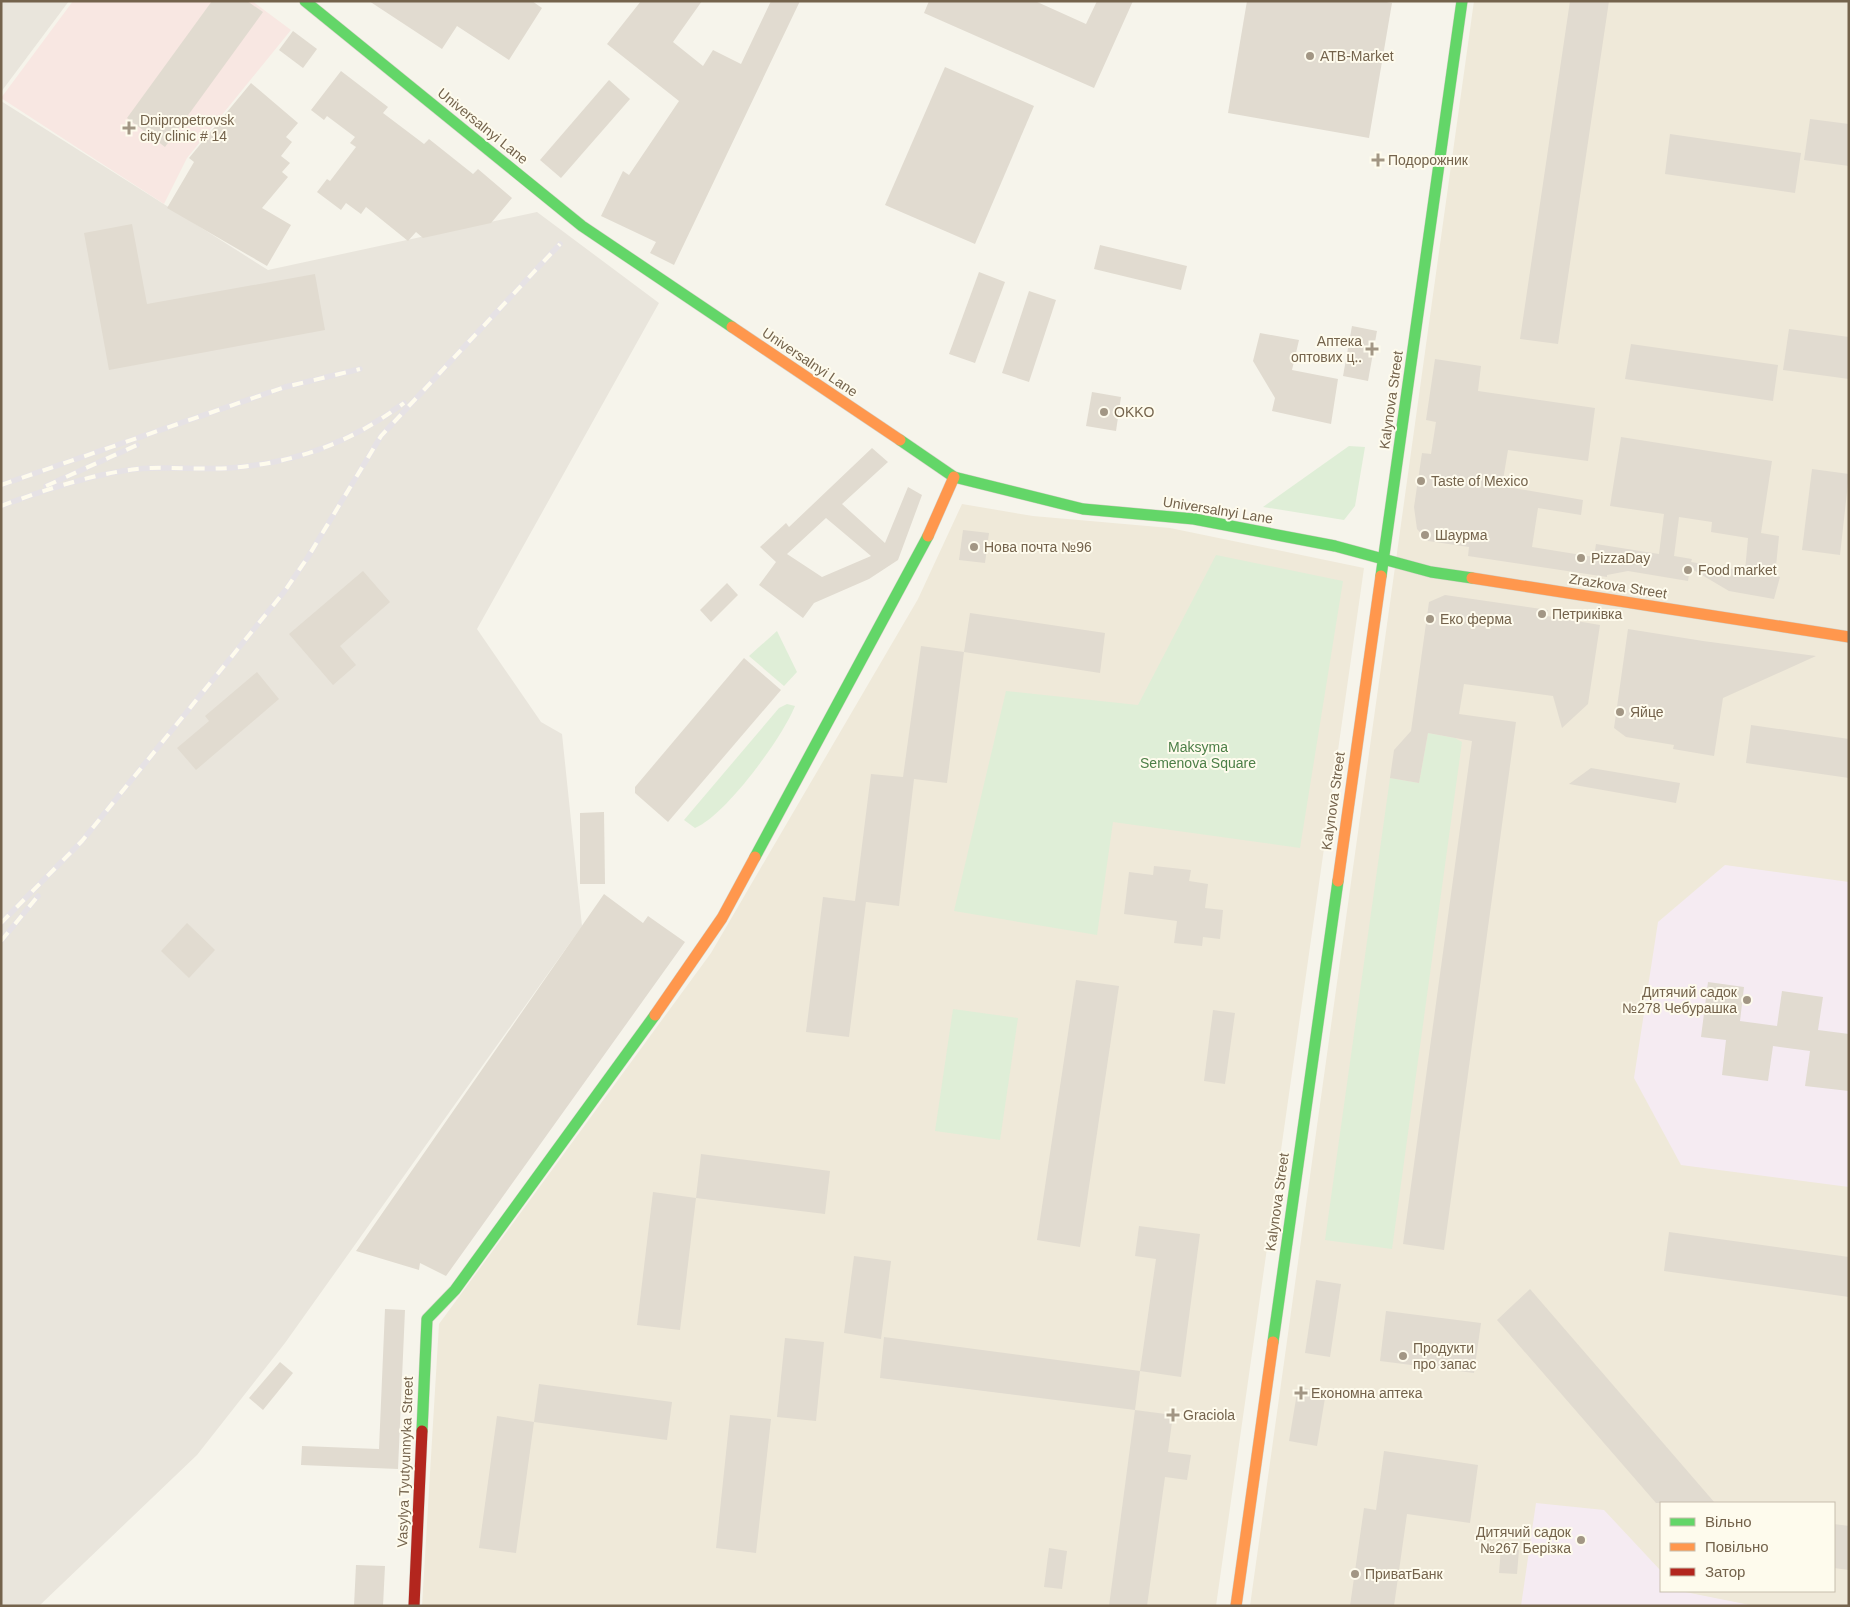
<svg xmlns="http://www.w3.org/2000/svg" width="1850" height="1607" font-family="Arial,sans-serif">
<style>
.residential{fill:#efe9d9;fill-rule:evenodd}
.industrial{fill:#e9e5dc}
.education{fill:#f5ebf2}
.medical{fill:#f8e7e2}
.green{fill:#dfeed7}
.building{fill:#e1dbd0;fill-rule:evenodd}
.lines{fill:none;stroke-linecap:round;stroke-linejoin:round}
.fast-casing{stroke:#d4d0c6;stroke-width:12}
.slow-casing{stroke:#d4d0c6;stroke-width:12}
.jam-casing{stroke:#d4d0c6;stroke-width:12}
.fast{stroke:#63d668;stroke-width:11}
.slow{stroke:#ff974d;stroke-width:11}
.jam{stroke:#b3261e;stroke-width:11}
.rail-casing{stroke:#e6e2e5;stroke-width:5.5}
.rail{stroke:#fefbed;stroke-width:4;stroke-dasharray:11;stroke-linecap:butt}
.poi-dot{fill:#a29684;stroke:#fefbed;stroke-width:2}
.labels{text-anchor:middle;stroke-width:4;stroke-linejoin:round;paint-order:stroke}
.poi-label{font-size:14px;fill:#74634c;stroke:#fefbed;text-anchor:start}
.street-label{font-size:14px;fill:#74634c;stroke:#fefbed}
.park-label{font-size:14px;fill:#4c7f47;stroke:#fefbed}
</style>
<rect width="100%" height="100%" fill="#f6f4eb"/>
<!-- residential -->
<g class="residential">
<path d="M1474 1H1849V1606H1250ZM1661 1503H1834V1591H1661Z"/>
<path d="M962 504 1033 516 1170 528 1364 568 1216 1606H422L439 1324 711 953 918 599Z"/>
</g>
<!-- industrial -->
<g class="industrial">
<path d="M1 1H69L1 92Z"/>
<path d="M1 101 268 270 537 212 659 303 477 629 541 722 562 734 582 926 285 1343 197 1455 39 1606H1Z"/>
</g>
<!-- education -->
<g class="education">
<path d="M1725 865 1849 882V1187L1681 1165 1634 1078 1658 922Z"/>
<path d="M1536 1503 1604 1510 1661 1571V1591H1680L1755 1606H1521Z"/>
</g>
<!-- medical -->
<path class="medical" d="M73 1H252L291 30 187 158 164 204 1 98Z"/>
<!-- green -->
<g class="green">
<path d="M1349 446 1365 447 1355 506 1344 520 1263 507Z"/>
<path d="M1216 555 1343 581 1300 848 1113 822 1097 935 954 911 1006 691 1138 705Z"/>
<path d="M777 631 797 672 784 686 749 656Z"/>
<path d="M787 704 795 706C782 738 726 815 695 828L684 820 779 708Z"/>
<path d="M1428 733 1455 738 1462 742 1392 1249 1325 1240 1390 778 1419 783Z"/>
<path d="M953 1009 1018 1018 1000 1140 935 1131Z"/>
</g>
<!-- building -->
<g class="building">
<path d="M212 1H247L263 12 165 147 127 118Z"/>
<path d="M369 1H532L542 8 509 60 457 26 442 49Z"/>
<path d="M641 1H702L673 42 703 66 713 50 741 64 771 1H800L674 265 650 253 656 242 601 216 623 171 629 175 679 101 607 44Z"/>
<path d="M929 1H1035L1086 24 1097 1H1133L1094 88 924 13Z"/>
<path d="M1247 1H1381L1392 3 1369 138 1228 113Z"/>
<path d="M1570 1H1609L1558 344 1520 339Z"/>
<path d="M293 31 317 49 303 68 279 50Z"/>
<path d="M945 67 1034 106 975 244 885 205Z"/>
<path d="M341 71 388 107 383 113 424 144 429 139 473 174 478 169 512 198 491 223 423 238 416 232 408 241 366 207 361 214 346 203 341 210 317 192 327 179 330 181 356 147 350 143 355 137 327 116 324 120 311 110Z"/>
<path d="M609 80 630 99 561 178 540 160Z"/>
<path d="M251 83 298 123 286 137 292 142 281 156 290 163 282 172 288 177 262 208 291 225 267 266 167 208 194 162 189 158Z"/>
<path d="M1810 119 1849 124V166L1804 160Z"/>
<path d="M1670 134 1801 153 1795 193 1665 174Z"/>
<path d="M132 224 147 304 315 274 325 330 109 370 84 233Z"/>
<path d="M1100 245 1187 266 1181 290 1094 269Z"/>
<path d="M979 272 1005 282 975 363 949 354Z"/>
<path d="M1029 291 1056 300 1029 382 1002 373Z"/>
<path d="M1352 326 1377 331 1368 381 1343 376Z"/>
<path d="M1789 329 1849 337V379L1783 370Z"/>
<path d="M1260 333 1299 340 1292 370 1338 379 1331 424 1272 411 1275 398 1253 361Z"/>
<path d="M1631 344 1778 365 1773 401 1625 379Z"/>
<path d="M1435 359 1481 366 1478 391 1595 408 1588 461 1508 450 1502 486 1583 500 1581 515 1538 508 1532 547 1594 557 1596 544 1659 554 1664 514 1610 506 1621 437 1772 461 1761 533 1779 536 1775 576 1780 577 1774 599 1729 591 1690 568 1688 581 1628 571 1607 575V577L1468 556 1469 547 1428 541 1417 529 1414 507 1422 453 1431 454 1436 422 1426 420ZM1679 517 1712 522 1711 532 1748 538 1745 571 1691 562 1692 559 1674 556Z"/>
<path d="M1092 392 1121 397 1116 431 1086 426Z"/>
<path d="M872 448 888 462 842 504 885 543 908 487 922 495 898 560 869 579 814 603 803 618 759 585 776 562 760 547 786 523 789 527ZM826 518 871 556 822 577 787 554Z"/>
<path d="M1812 469 1849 474 1840 555 1802 550Z"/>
<path d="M963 530 989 533 985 563 959 560Z"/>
<path d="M363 571 390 602 340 646 356 665 333 685 289 634Z"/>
<path d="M727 583 738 595 711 622 700 610Z"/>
<path d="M1445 595 1548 610 1547 616 1600 625 1588 704 1562 728 1553 696 1464 684 1459 714 1516 722 1444 1250 1403 1244 1472 741 1428 733 1419 783 1390 778 1394 750 1411 731 1429 602Z"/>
<path d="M970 613 1105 633 1100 673 964 652Z"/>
<path d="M1628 629 1703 641 1816 656 1723 698 1714 756 1673 749 1674 745 1626 737 1614 728Z"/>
<path d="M921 646 964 652 947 783 914 779 899 906 866 902 849 1037 806 1032 823 897 855 901 871 774 903 777Z"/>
<path d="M744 658 781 690 668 822 635 793V787Z"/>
<path d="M257 672 279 699 196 770 177 748 209 721 205 716Z"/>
<path d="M1751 725 1849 739V778L1746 763Z"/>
<path d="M1591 768 1680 783 1676 803 1569 784Z"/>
<path d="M604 812 605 884H580V813Z"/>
<path d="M1154 866 1191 870 1189 881 1208 884 1205 908 1223 910 1220 939 1203 937 1202 946 1174 943 1177 921 1124 914 1129 872 1153 875Z"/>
<path d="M604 894 643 923 648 916 685 942 446 1276 420 1263 419 1270 356 1251Z"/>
<path d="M187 923 215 950 189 978 161 951Z"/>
<path d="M1076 980 1119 986 1080 1247 1037 1240Z"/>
<path d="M1708 982 1744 987 1740 1021 1777 1026 1782 991 1823 997 1818 1030 1849 1034V1091L1805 1086 1810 1051 1773 1046 1768 1081 1722 1075 1726 1040 1701 1037Z"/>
<path d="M1213 1010 1235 1013 1225 1084 1204 1081Z"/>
<path d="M701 1154 830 1171 825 1214 696 1198Z"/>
<path d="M653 1192 696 1198 680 1330 637 1325Z"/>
<path d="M1139 1226 1200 1234 1181 1377 1140 1371 1156 1259 1135 1256Z"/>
<path d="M1669 1232 1849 1257V1297L1664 1271Z"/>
<path d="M854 1256 891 1261 881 1339 844 1333Z"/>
<path d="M1316 1280 1341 1284 1330 1357 1305 1353Z"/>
<path d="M1530 1289 1715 1503H1656L1497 1320Z"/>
<path d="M385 1309 405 1310 398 1469 301 1465 302 1446 379 1449Z"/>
<path d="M1386 1311 1481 1323 1474 1373 1380 1361Z"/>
<path d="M884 1337 1140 1371 1135 1410 880 1378Z"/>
<path d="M785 1338 824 1342 816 1421 777 1417Z"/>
<path d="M280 1362 293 1373 263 1410 249 1398Z"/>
<path d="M539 1384 672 1402 667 1440 534 1422Z"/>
<path d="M1298 1387 1326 1392 1317 1446 1289 1441Z"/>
<path d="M1135 1410 1173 1415 1168 1452 1191 1455 1187 1480 1165 1477 1147 1606H1109Z"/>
<path d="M730 1415 771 1419 756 1553 716 1548Z"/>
<path d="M497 1416 534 1422 516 1553 479 1548Z"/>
<path d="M1384 1451 1478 1465 1470 1523 1407 1514 1394 1606H1350L1364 1508 1376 1510Z"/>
<path d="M1834 1524 1849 1526V1570L1834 1568Z"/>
<path d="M1049 1548 1067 1551 1062 1589 1044 1587Z"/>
<path d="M1501 1548 1519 1550 1517 1574 1499 1573Z"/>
<path d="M356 1565 385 1566 383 1606H354Z"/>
</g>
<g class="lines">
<defs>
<g id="fast">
<path d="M305 1 582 226 732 327"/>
<path d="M900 440 954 477 1083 509 1194 519 1335 546 1431 572 1472 578"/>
<path d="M1381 576 1462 1"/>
<path d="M755 857 928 536"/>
<path d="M1273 1342 1338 881"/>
<path d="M422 1431 427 1319 455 1290 655 1015"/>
</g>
<g id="slow">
<path d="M732 327 900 440"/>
<path d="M928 536 954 477"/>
<path d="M1472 578 1849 637"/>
<path d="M1338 881 1381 576"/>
<path d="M655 1015 722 918 755 857"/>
<path d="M1236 1606 1273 1342"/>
</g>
<path id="jam" d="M414 1606 422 1431"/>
</defs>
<!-- fast casing -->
<use href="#fast" class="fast-casing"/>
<!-- slow casing -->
<use href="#slow" class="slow-casing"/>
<!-- jam casing -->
<use href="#jam" class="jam-casing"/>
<!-- fast -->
<use href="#fast" class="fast"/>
<!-- slow -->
<use href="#slow" class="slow"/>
<!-- jam -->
<use href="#jam" class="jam"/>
<defs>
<g id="rail">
<path d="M1 485 285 387 360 369"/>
<path d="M46 486 137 445"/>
<path d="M1 506C44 490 92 474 137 469 167 466 198 470 229 468 296 463 350 443 404 403"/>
<path d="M1 923 82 841 284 592 308 557 381 436 560 244"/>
<path d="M1 941 38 896"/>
</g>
</defs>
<!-- rail casing -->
<use href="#rail" class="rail-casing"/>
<!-- rail -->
<use href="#rail" class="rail"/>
</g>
<!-- markers -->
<g class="poi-dot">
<circle cx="1310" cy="56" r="5"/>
<path d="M126.5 120.5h5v5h5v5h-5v5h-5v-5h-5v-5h5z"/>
<path d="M1375.5 152.5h5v5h5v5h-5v5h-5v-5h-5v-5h5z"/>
<path d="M1369.5 341.5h5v5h5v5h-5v5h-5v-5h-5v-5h5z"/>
<circle cx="1104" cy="412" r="5"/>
<circle cx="1421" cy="481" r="5"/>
<circle cx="1425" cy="535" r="5"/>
<circle cx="974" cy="547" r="5"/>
<circle cx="1581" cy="558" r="5"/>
<circle cx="1688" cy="570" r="5"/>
<circle cx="1542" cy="614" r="5"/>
<circle cx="1430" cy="619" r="5"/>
<circle cx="1620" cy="712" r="5"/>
<circle cx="1747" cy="1000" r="5"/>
<circle cx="1403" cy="1356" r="5"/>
<path d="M1298.5 1385.5h5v5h5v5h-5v5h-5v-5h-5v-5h5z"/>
<path d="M1170.5 1407.5h5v5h5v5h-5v5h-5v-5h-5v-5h5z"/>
<circle cx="1581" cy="1540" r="5"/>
<circle cx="1355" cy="1574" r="5"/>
</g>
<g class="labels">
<!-- poi labels -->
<g class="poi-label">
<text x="1320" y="61">ATB-Market</text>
<text x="140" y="125">Dnipropetrovsk<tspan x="140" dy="16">city clinic # 14</tspan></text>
<text x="1388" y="165">Подорожник</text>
<text x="1362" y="346" text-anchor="end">Аптека<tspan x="1362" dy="16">оптових ц‥</tspan></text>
<text x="1114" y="417">OKKO</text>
<text x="1431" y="486">Taste of Mexico</text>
<text x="1435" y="540">Шаурма</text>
<text x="984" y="552">Нова почта №96</text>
<text x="1591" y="563">PizzaDay</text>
<text x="1698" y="575">Food market</text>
<text x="1552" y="619">Петриківка</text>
<text x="1440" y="624">Еко ферма</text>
<text x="1630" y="717">Яйце</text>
<text x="1737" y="997" text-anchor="end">Дитячий садок<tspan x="1737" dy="16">№278 Чебурашка</tspan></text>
<text x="1413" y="1353">Продукти<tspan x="1413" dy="16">про запас</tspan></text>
<text x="1311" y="1398">Економна аптека</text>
<text x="1183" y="1420">Graciola</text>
<text x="1571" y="1537" text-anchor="end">Дитячий садок<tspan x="1571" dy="16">№267 Берізка</tspan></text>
<text x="1365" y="1579">ПриватБанк</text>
</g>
<!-- street labels -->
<g class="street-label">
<text transform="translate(483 126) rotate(39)" y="5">Universalnyi Lane</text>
<text transform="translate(810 362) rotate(34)" y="5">Universalnyi Lane</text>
<text transform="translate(1391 400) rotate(-82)" y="5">Kalynova Street</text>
<text transform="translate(1218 510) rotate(9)" y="5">Universalnyi Lane</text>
<text transform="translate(1618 586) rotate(9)" y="5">Zrazkova Street</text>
<text transform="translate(1333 801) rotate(-82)" y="5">Kalynova Street</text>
<text transform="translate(1277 1202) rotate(-82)" y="5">Kalynova Street</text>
<text transform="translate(405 1462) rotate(-88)" y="5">Vasylya Tyutyunnyka Street</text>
</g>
<!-- park labels -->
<g class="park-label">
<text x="1198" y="752">Maksyma<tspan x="1198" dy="16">Semenova Square</tspan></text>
</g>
</g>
<!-- border -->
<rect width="1850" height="1607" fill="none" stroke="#74634c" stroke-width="5"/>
<!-- legend -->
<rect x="1660" y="1502" width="175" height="90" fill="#fefbed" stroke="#c7bead"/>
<rect x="1670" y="1518" width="25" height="8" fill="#63d668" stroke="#c7bead"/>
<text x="1705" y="1527" font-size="15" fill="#74634c">Вільно</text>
<rect x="1670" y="1543" width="25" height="8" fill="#ff974d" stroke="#c7bead"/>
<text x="1705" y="1552" font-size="15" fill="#74634c">Повільно</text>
<rect x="1670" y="1568" width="25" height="8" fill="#b3261e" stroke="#c7bead"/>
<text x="1705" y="1577" font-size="15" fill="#74634c">Затор</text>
</svg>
